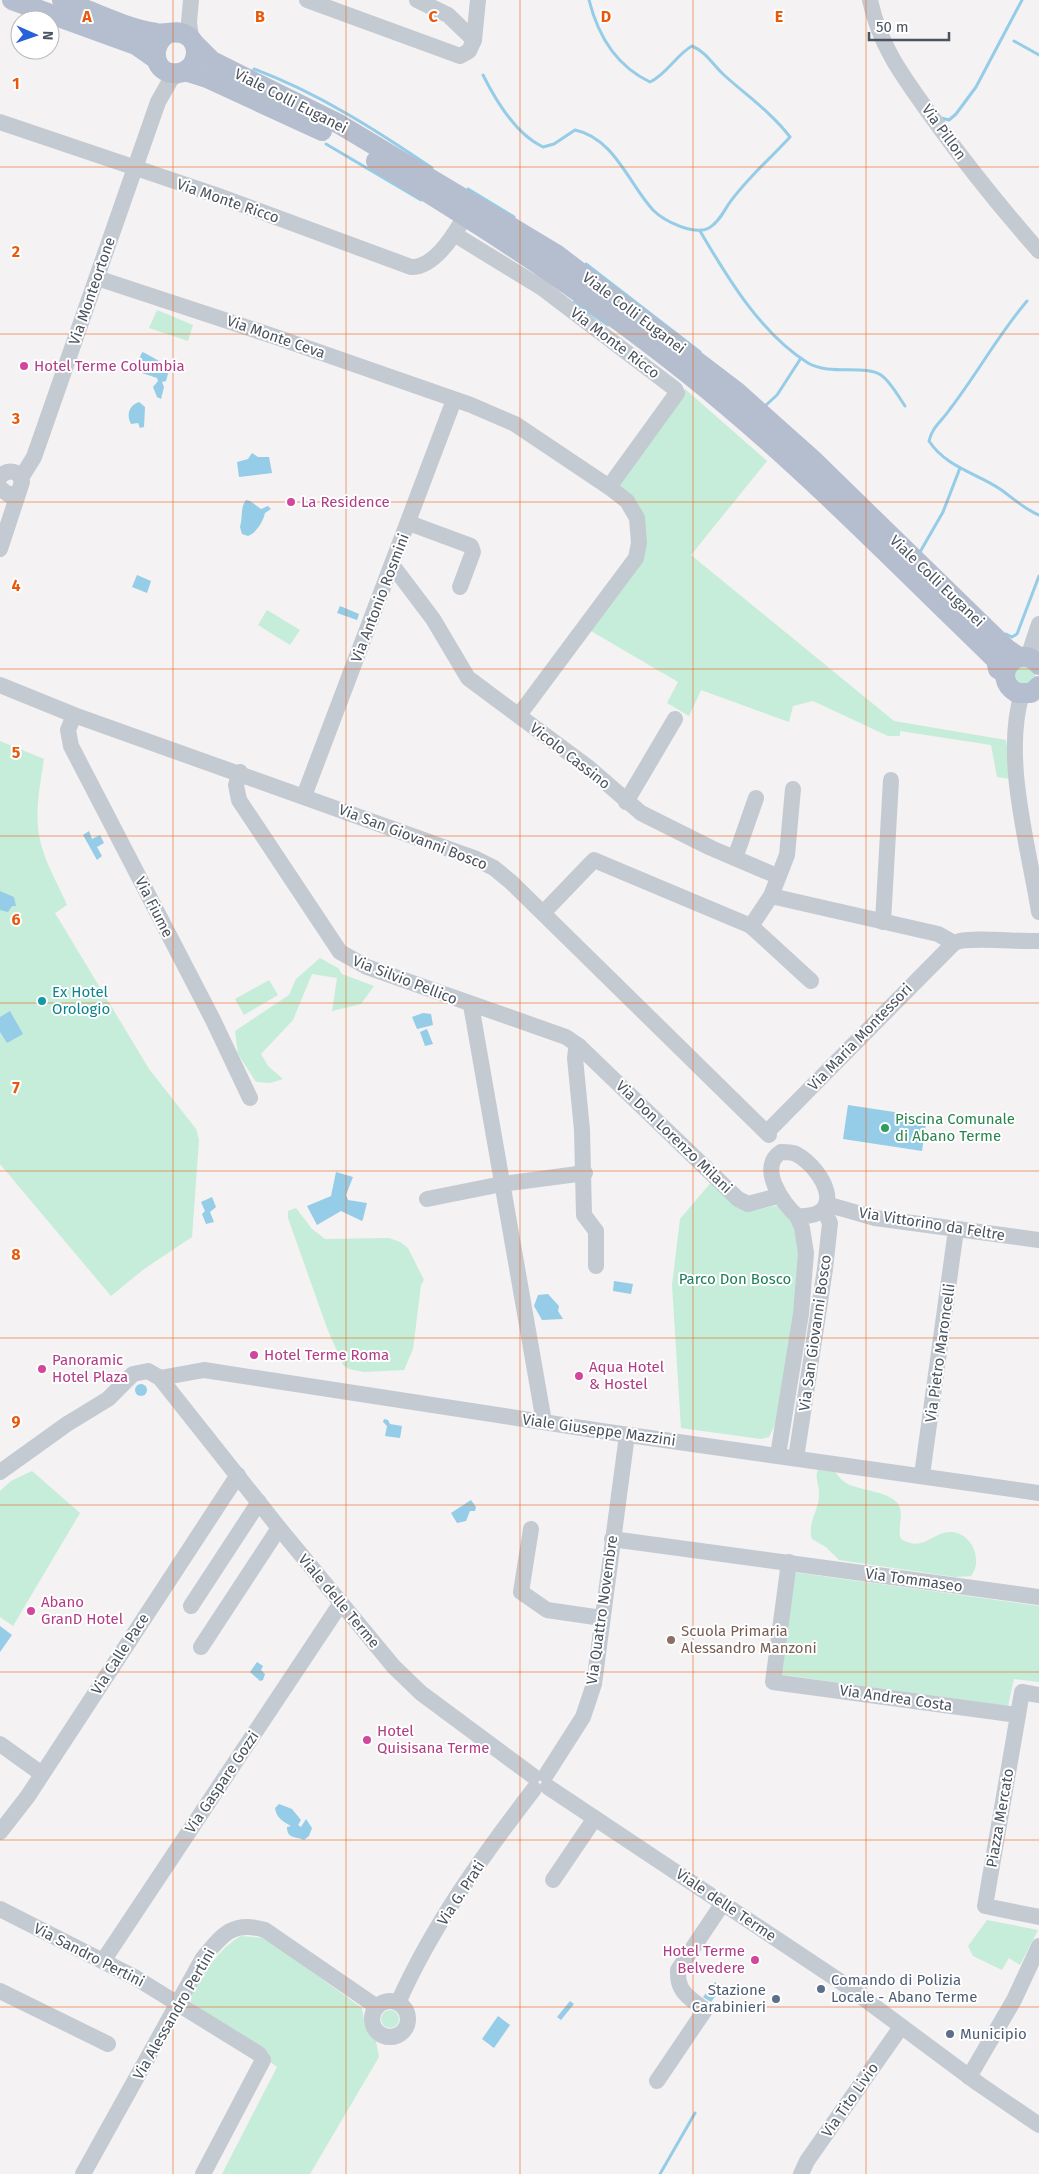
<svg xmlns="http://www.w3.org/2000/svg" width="1039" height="2174" font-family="'Fira Sans',sans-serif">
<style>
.green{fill:#c5edd9}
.water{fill:#95cce7}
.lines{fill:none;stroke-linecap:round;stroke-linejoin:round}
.stream{stroke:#95cce7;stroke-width:3}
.minor{stroke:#c4cad2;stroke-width:16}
.major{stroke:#b4bece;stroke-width:20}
.grid{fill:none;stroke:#e8590c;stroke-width:1;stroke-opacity:0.55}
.hotel-dot{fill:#d1479c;stroke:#fff;stroke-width:2}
.culture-dot{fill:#0f9aa8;stroke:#fff;stroke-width:2}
.leisure-dot{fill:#2e9e5b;stroke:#fff;stroke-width:2}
.education-dot{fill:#8d6e63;stroke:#fff;stroke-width:2}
.service-dot{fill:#5c6f8a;stroke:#fff;stroke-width:2}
.labels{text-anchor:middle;stroke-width:4;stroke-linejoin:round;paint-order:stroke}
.street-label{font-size:15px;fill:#4b535e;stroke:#fff}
.hotel-label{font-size:15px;fill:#b23c85;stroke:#fff;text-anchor:start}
.culture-label{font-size:15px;fill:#0d838f;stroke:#fff;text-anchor:start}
.leisure-label{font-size:15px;fill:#27864d;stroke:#fff;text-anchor:start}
.park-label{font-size:15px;fill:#1e7d58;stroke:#fff}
.education-label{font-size:15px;fill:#785e54;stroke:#fff;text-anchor:start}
.service-label{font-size:15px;fill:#4e5e75;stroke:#fff;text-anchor:start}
.grid-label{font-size:16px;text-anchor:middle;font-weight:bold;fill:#e8590c;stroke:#fff;stroke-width:4;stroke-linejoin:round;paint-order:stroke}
</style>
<rect width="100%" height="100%" fill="#f4f2f2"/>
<!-- green -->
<g class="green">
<path d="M157 310 193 325 188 341 149 328Z"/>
<path d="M685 389 767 461 691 555 894 721 1006 740 1011 779 997 777 991 745 900 731V736H888L813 701 793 706 789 722 701 690 689 716 667 703 678 682 591 631 647 542 618 485Z"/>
<path d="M267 610 300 630 290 645 258 625Z"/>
<path d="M1023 663 1035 673V681L1020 687 1013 670Z"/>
<path d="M0 741 44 759C40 786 34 813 40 840 45 863 58 884 67 905L55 913 149 1069 196 1129 199 1140 192 1237 144 1269 111 1296 0 1164Z"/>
<path d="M320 958 338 968 342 974 374 986 361 1004 332 1011 337 978 312 974 293 1020 261 1054 268 1066 283 1079 270 1083 256 1082 238 1054 235 1031 289 995 296 979Z"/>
<path d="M269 980 278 995 244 1015 235 999Z"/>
<path d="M713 1180 755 1210 779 1205 790 1217 800 1250 792 1326 776 1423 769 1437 761 1439 681 1428 672 1285 680 1219Z"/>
<path d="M296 1208 312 1229 325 1239 389 1238 400 1242 408 1248 424 1280 421 1285 413 1349 404 1370 364 1372 349 1369 343 1365 327 1328 288 1218V1211Z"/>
<path d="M818 1470 835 1472C838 1475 842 1481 846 1483 859 1491 895 1491 900 1508 903 1518 897 1529 901 1539 924 1553 932 1531 952 1532 973 1534 983 1561 971 1576L955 1577 839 1560 826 1547 812 1539C807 1522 819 1511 819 1495 820 1486 814 1479 818 1470Z"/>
<path d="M32 1471 80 1513 13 1626 0 1617V1491L11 1481Z"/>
<path d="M792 1572 1039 1606V1682L1014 1679 1008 1706 777 1674Z"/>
<path d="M987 1920 1038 1930 1020 1965 1009 1958 1002 1970 973 1956 968 1946Z"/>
<path d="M241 1936 265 1938 362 2008 365 2027 376 2041 379 2057 310 2174H222L277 2067 191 2002 190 1994C205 1973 218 1949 241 1936Z"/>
<circle cx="390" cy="2019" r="9"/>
</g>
<!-- water -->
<g class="water">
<path d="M143 352 161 362 171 363 166 381 162 382 164 387 161 399 157 397 153 387 158 381 157 378 136 371 141 354Z"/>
<path d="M139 402 145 407 144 427 140 428 138 423 131 424C126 415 129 405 139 402Z"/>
<path d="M252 453 258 457H269L272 473 239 477 237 462 248 459Z"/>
<path d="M246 500 250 501 261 509 268 506 271 509 265 513C263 522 256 533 248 536L242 534 240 527C243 518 240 507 246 500Z"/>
<path d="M137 575 151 581 147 593 132 587Z"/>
<path d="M340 606 359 614 357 620 337 613Z"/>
<path d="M89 831 92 839 100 835 104 843 97 847 102 856 97 860 83 835Z"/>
<path d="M0 891 14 897 16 906H12L8 912 0 910Z"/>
<path d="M10 1011 23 1034 7 1043 0 1032V1017Z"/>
<path d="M423 1013 431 1014 433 1025 417 1029 412 1017Z"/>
<path d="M427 1029 433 1044 425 1046 420 1032Z"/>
<path d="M848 1105 927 1117 922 1151 843 1139Z"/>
<path d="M336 1172 353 1177 346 1195 348 1200 367 1203 363 1219 362 1221 341 1211 317 1225 307 1206 331 1196Z"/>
<path d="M212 1197 216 1207 210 1212 214 1222 206 1224 202 1214 205 1211 201 1202Z"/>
<path d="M614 1281 633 1284 631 1294 613 1291Z"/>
<path d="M548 1294 559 1306 558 1311 563 1319 542 1320 534 1306 538 1295Z"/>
<circle cx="141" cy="1390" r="6"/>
<path d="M384 1419 388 1420 390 1424 402 1426 400 1438 385 1436 387 1426 383 1422Z"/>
<path d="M471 1500 476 1507 475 1511H470L466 1521 457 1523 451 1513Z"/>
<path d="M0 1626 12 1635 0 1652Z"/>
<path d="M257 1662 263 1666 261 1670 265 1674 263 1680 260 1681 250 1672Z"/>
<path d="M279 1804 292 1809 301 1820 298 1825 301 1827 306 1819 312 1828 309 1836 304 1840C295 1836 287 1839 287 1827L291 1826C284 1822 276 1818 275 1808Z"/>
<path d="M715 1982 722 1987 711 2002 703 1997Z"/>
<path d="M570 2001 574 2004 561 2020 557 2017Z"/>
<path d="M498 2016 510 2025 494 2048 482 2039Z"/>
</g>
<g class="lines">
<!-- stream -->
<g class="stream">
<path d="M1014 41 1039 55"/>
<path d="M254 69C318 93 376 130 432 168"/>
<path d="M483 75C496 101 517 135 543 147L554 144 575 130C614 138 629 184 653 210 664 221 694 236 709 228 718 223 723 213 728 205 746 179 769 160 790 137 772 113 746 95 724 75 713 65 706 52 692 46 676 55 667 74 650 82 616 66 598 36 589 0"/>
<path d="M941 118 949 120 956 114 976 87 1022 0"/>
<path d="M326 144 421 200"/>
<path d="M468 189 514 217"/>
<path d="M700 231C727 277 761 334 808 363 830 376 865 364 881 375 891 382 898 396 905 406"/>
<path d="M586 264 700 352"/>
<path d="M1027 301C998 335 977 374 950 409 942 421 932 427 929 441 946 467 976 473 1000 489 1013 498 1024 509 1039 515"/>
<path d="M574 302 608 325"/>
<path d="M765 406 777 395 801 358"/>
<path d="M920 552 943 512 960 468"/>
<path d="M1006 634 1012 637 1017 634 1039 576"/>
<path d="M660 2174 695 2113"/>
</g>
<!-- minor -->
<g class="minor">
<path d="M307 0 460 56 469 51 474 40 448 15 417 0"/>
<path d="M870 0C880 47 904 78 932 117 965 163 1001 208 1039 251"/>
<path d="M191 38 189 22 191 0"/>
<path d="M474 40 478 0"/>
<path d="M0 122 216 195 411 267C434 268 455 234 465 216"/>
<path d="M454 234 542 288 675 389 677 393 609 487"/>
<path d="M97 278 276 337 471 405 515 424 609 487 627 501 637 518 639 543 636 558 519 715"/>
<path d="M0 477C5 471 11 470 19 474L22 482 0 549"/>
<path d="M21 478 34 457 158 102 171 79 180 73"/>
<path d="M0 488 9 495 17 493"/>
<path d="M409 523 471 546 473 552 460 587"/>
<path d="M391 568 396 570 433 619 468 678 589 768 641 813 711 848 777 876"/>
<path d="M1028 657 1039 624"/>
<path d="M0 685 74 715 474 858 494 868 511 882 769 1135"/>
<path d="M1022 694C1002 757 1029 848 1039 912"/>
<path d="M74 715 68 730 71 746 213 1020 250 1098"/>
<path d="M240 772 236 785 239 800 340 952 367 967 566 1037 579 1046 738 1199 748 1204 778 1196"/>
<path d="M304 796 454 400"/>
<path d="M626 802 675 719"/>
<path d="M735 858 756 798"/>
<path d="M771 896 938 934 954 943"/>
<path d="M543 913 594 860 751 926 811 981"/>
<path d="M883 922 891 780"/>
<path d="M751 926 771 896 787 855 793 789"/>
<path d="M471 1005 544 1422"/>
<path d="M579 1046 576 1050 575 1058 582 1130 584 1215 596 1231V1266"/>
<path d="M767 1132 954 943C966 936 1019 942 1039 941"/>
<path d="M781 1152C785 1152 792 1152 796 1154 824 1169 849 1219 797 1216 783 1204 757 1167 781 1152Z"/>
<path d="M427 1199 502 1184 585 1173"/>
<path d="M826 1204 875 1218 1039 1240"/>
<path d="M160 1378 204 1370 608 1432 1039 1493"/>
<path d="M778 1455 801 1314 806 1253 802 1228 797 1216"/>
<path d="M796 1458 825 1269 830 1223 824 1210"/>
<path d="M0 1472 67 1424 108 1399 133 1374 148 1371 160 1378 279 1528 394 1667 421 1693 533 1776"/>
<path d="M922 1475 956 1230"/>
<path d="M531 1529 521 1592 547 1610 602 1618"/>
<path d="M612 1539 1039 1597"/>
<path d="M789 1562 773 1682 1018 1715"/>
<path d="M191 1606 259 1502"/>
<path d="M201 1647 279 1528"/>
<path d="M1039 1695 1022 1692 985 1906 1039 1917"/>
<path d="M0 1744 42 1774"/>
<path d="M546 1775 583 1717 594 1684 627 1435"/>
<path d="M548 1787 847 1986 979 2084 1039 2125"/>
<path d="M0 1832 28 1796 238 1475"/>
<path d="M553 1880 595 1818"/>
<path d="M0 1909 136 1978 259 2054 263 2060 203 2174"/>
<path d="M103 1961 341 1603"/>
<path d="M0 1991 108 2044"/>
<circle cx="390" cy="2019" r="18"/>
<path d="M398 2003C432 1926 483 1855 534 1789"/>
<path d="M969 2077 1014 2000 1039 1946"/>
<path d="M657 2081 705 2010C689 1997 677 1993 678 1970L723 1903"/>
<path d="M83 2174 203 1958C222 1935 233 1920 265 1930L377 2007"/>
<path d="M801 2174 807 2161 901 2027"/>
</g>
<!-- major -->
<g class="major">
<path d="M12 0 136 45 156 59"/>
<path d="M62 0C92 11 124 28 156 33 166 35 176 29 186 35 202 44 198 69 179 73 154 77 147 45 169 33"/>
<path d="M195 44 212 61 339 124 556 254 737 392 812 459 1007 649 1019 657"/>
<path d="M185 71 207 78 322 131"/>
<path d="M376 161C498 235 617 313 726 405 816 481 898 565 983 647L996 660 998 669 1005 673"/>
<path d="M1039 665C1019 641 988 676 1017 693H1031L1039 686"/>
</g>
</g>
<!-- grid -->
<path class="grid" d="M173 0V2174M346 0V2174M520 0V2174M693 0V2174M866 0V2174M0 167H1039M0 334H1039M0 502H1039M0 669H1039M0 836H1039M0 1003H1039M0 1171H1039M0 1338H1039M0 1505H1039M0 1672H1039M0 1840H1039M0 2007H1039"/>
<!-- markers -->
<g class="hotel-dot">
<circle cx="24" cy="366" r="5"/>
<circle cx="291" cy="502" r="5"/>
<circle cx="254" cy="1355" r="5"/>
<circle cx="42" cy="1369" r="5"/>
<circle cx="579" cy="1376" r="5"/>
<circle cx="31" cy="1611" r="5"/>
<circle cx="367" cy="1740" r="5"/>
<circle cx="755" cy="1960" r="5"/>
</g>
<circle class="culture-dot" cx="42" cy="1001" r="5"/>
<circle class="leisure-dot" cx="885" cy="1128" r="5"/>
<circle class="education-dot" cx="671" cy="1640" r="5"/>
<g class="service-dot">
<circle cx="821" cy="1989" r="5"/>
<circle cx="776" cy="1999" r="5"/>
<circle cx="950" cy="2034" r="5"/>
</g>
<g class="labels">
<!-- street labels -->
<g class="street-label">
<text transform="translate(291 101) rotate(27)" y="5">Viale Colli Euganei</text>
<text transform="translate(944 132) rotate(54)" y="5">Via Pillon</text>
<text transform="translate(228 201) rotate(19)" y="5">Via Monte Ricco</text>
<text transform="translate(92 291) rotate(-71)" y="5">Via Monteortone</text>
<text transform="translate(634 313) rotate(37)" y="5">Viale Colli Euganei</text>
<text transform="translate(276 337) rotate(19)" y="5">Via Monte Ceva</text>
<text transform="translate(615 343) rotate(37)" y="5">Via Monte Ricco</text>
<text transform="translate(937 581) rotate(44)" y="5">Viale Colli Euganei</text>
<text transform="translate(380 598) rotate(-69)" y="5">Via Antonio Rosmini</text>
<text transform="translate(570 756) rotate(38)" y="5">Vicolo Cassino</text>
<text transform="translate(413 837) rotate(21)" y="5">Via San Giovanni Bosco</text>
<text transform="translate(154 907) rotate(63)" y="5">Via Fiume</text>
<text transform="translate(405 980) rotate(21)" y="5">Via Silvio Pellico</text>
<text transform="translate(860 1037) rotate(-46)" y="5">Via Maria Montessori</text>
<text transform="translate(674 1137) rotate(44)" y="5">Via Don Lorenzo Milani</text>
<text transform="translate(932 1224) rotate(9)" y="5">Via Vittorino da Feltre</text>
<text transform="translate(815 1333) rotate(-82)" y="5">Via San Giovanni Bosco</text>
<text transform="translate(940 1353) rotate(-82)" y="5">Via Pietro Maroncelli</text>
<text transform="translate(599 1430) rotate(8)" y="5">Viale Giuseppe Mazzini</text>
<text transform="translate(914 1580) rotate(8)" y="5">Via Tommaseo</text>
<text transform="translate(339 1601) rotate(50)" y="5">Viale delle Terme</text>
<text transform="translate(602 1610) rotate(-82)" y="5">Via Quattro Novembre</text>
<text transform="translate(120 1654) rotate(-57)" y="5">Via Calle Pace</text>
<text transform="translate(896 1698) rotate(8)" y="5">Via Andrea Costa</text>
<text transform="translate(222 1782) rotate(-56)" y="5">Via Gaspare Gozzi</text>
<text transform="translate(1000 1818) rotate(-80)" y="5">Piazza Mercato</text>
<text transform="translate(461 1893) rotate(-57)" y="5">Via G. Prati</text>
<text transform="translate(726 1905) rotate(34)" y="5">Viale delle Terme</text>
<text transform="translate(89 1955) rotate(27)" y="5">Via Sandro Pertini</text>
<text transform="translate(174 2014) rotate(-60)" y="5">Via Alessandro Pertini</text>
<text transform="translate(850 2100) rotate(-55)" y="5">Via Tito Livio</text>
</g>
<!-- hotel labels -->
<g class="hotel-label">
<text x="34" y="371">Hotel Terme Columbia</text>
<text x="301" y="507">La Residence</text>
<text x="264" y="1360">Hotel Terme Roma</text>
<text x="52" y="1365">Panoramic<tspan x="52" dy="17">Hotel Plaza</tspan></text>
<text x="589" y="1372">Aqua Hotel<tspan x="589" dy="17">&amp; Hostel</tspan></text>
<text x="41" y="1607">Abano<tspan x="41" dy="17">GranD Hotel</tspan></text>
<text x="377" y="1736">Hotel<tspan x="377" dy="17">Quisisana Terme</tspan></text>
<text x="745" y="1956" text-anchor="end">Hotel Terme<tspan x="745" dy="17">Belvedere</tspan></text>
</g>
<!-- culture labels -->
<g class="culture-label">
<text x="52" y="997">Ex Hotel<tspan x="52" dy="17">Orologio</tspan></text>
</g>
<!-- leisure labels -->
<g class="leisure-label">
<text x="895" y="1124">Piscina Comunale<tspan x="895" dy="17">di Abano Terme</tspan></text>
</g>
<!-- park labels -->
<g class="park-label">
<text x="735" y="1284">Parco Don Bosco</text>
</g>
<!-- education labels -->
<g class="education-label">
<text x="681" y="1636">Scuola Primaria<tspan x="681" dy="17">Alessandro Manzoni</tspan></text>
</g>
<!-- service labels -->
<g class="service-label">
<text x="831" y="1985">Comando di Polizia<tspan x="831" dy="17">Locale - Abano Terme</tspan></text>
<text x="766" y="1995" text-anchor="end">Stazione<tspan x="766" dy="17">Carabinieri</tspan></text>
<text x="960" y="2039">Municipio</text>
</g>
</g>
<g class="grid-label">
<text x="87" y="22">A</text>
<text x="260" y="22">B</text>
<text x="433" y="22">C</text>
<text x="606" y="22">D</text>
<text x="779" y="22">E</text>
<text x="16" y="89">1</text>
<text x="16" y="257">2</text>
<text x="16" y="424">3</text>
<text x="16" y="591">4</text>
<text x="16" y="758">5</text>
<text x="16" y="925">6</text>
<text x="16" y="1093">7</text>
<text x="16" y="1260">8</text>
<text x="16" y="1427">9</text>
</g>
<!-- north arrow -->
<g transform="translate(35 35) rotate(92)"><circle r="24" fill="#ffffff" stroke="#b7babf"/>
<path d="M0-4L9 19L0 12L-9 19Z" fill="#2760d9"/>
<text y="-8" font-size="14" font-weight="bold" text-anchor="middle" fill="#4b535e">N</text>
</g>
<!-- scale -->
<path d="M869 32v8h80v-8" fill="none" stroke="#4b535e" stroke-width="2.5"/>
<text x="876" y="32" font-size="15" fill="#4b535e" stroke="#ffffff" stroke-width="4" paint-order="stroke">50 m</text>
</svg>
